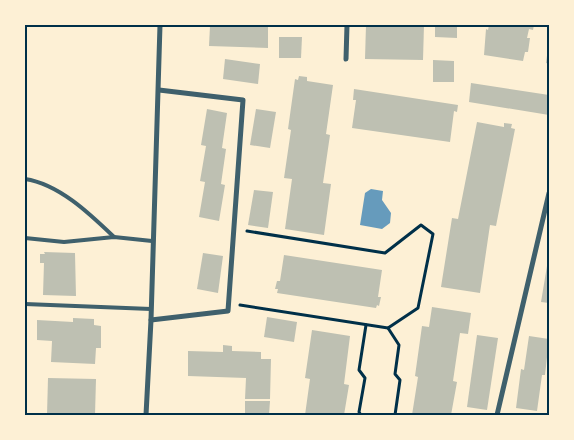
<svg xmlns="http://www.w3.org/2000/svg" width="574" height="440" font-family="Arial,sans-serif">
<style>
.water{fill:#669bbc}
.building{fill:#bec0b2}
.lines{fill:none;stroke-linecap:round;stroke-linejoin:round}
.path{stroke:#003049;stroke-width:3}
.service{stroke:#3f606c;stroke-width:4}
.minor{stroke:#3f606c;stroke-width:5}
.neatline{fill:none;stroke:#003049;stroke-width:2}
</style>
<rect width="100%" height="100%" fill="#fdf0d5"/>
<!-- water -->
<path class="water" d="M371 189 383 191 382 200 391 213 390 223 382 229 360 225 365 193Z"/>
<!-- building -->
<g class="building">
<path d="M266 25 268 27V48L209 46 210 26Z"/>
<path d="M366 25H424L423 60 365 59Z"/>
<path d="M435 25H457V38L435 37Z"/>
<path d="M489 25H534L533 30 529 29 527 38H530L528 52H525L523 61 484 55 486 29 488 30Z"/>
<path d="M279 37H302L301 58H279Z"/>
<path d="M548 48H549V64L546 63Z"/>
<path d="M225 59 260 64 258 84 223 79Z"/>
<path d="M433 60 454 61V82H433Z"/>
<path d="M299 76 307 77V81L333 85 326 134 330 135 323 183 331 184 324 235 285 229 292 179 284 178 291 130 288 129 295 79 298 80Z"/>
<path d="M471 83 549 95V115L469 102Z"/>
<path d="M354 89 458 105 457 112 454 111 450 142 352 128 356 100H353Z"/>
<path d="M207 109 227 113 222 148 226 149 221 184 225 185 219 221 199 217 205 182 200 181 206 146 201 145Z"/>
<path d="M256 109 276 112 270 148 250 145Z"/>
<path d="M477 122 504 127V123L512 124 511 128 515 129 496 226 490 225 480 293 441 287 452 218 458 219Z"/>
<path d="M254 190 273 192 268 228 248 225Z"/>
<path d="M44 252 75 253 76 296 43 295 44 263H40V254H45Z"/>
<path d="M203 253 223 256 218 293 197 289Z"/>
<path d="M284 255 382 270 378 297H381L379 306 377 305 376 308 277 293 278 289H275L277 281H280Z"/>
<path d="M547 266H549V303L541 302Z"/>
<path d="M432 307 471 313 468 334 460 333 453 381 457 382 451 415H412L418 377 415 376 422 326 429 327Z"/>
<path d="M267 317 297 322 294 342 264 337Z"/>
<path d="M73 318 94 319V325L101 326V348H96L95 364 51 362 52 341 37 340V320L73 322Z"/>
<path d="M312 330 350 336 344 384 349 385 344 415H305L310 379 305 378Z"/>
<path d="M477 335 498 338 487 410 467 407Z"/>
<path d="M529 336 549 339 545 375H542L537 411 516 408 521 369 524 370Z"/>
<path d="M223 345 232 346V351L261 352V359H271L270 399H245L246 378 188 376V351L223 352Z"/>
<path d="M48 378 96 379 95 415H47Z"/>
<path d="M245 401H270L269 415H245Z"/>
</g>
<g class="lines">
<!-- path -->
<g class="path">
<path d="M240 305 388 328 418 308 433 234 421 225 385 253 247 231"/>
<path d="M388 328 399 345 395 374 400 380 395 415"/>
<path d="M361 415 359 412 365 378 359 370 366 325"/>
</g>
<!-- service -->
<g class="service">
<path d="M25 179C59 184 90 214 114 237"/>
<path d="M25 238 64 242 114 237 152 241"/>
<path d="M25 304 151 309"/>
</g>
<!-- minor -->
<g class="minor">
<path d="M346 59 347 25"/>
<path d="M151 320 228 311 243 100 159 90"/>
<path d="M146 415 151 320 160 25"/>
<path d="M497 415 549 193"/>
</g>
</g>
<!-- border -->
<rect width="574" height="440" fill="none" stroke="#fdf0d5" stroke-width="52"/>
<rect x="26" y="26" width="522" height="388" class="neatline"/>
</svg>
